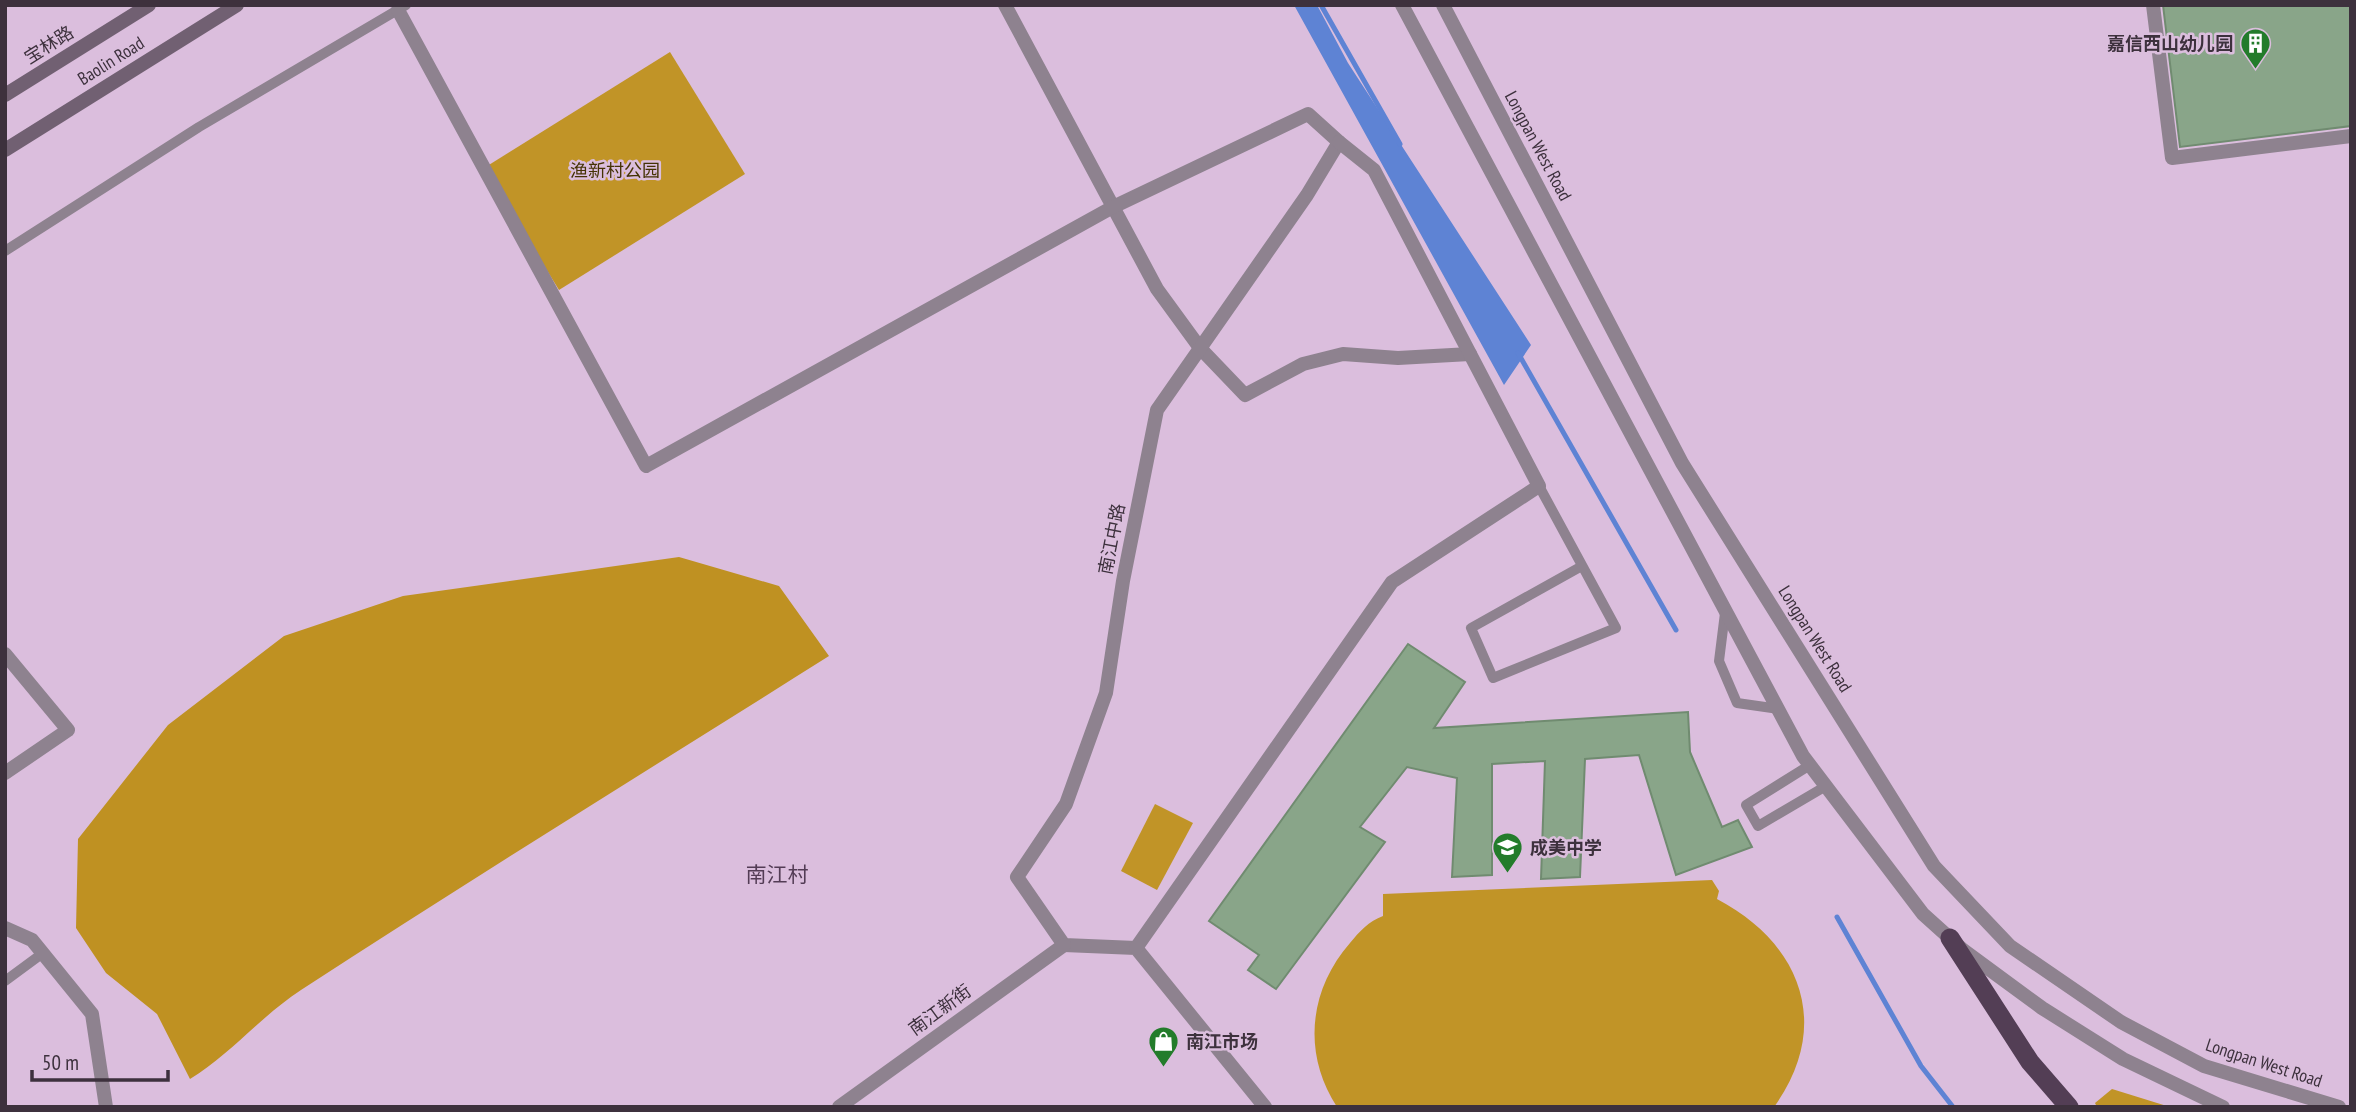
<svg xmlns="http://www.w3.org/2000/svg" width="2356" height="1112" font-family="'PT Sans Narrow','Noto Sans SC',sans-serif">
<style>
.green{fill:#c19427}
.forest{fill:#bf9122}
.water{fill:#5e83d4}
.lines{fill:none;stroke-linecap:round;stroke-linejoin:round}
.stream{stroke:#5e83d4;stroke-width:5}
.building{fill:#89a589;stroke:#708b70;stroke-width:2}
.service{stroke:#8e828f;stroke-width:10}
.minor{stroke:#8e828f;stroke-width:14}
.tertiary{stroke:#8e828f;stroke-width:14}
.secondary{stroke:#716072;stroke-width:14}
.trunk{stroke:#533e55;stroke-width:19}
.labels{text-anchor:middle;stroke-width:5;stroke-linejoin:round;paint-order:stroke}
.poi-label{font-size:18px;font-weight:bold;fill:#3d313d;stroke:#dbbedd;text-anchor:start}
.street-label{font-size:18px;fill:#3d313d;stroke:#dbbedd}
.park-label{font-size:18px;fill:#443204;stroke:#dbbedd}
.quarter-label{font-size:21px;fill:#533c55;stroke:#dbbedd}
</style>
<rect width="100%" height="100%" fill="#dbbedd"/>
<!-- green -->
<g class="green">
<path d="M670 52 745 174 559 290 484 168Z"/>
<path d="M1155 804 1193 823 1157 890 1121 871Z"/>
<path d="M1712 880 1719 891 1717 899C1801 943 1833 1025 1774 1107H1337C1302 1053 1309 990 1350 943 1359 932 1369 921 1383 916V894Z"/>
<path d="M2112 1089 2170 1107H2097L2095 1103Z"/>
</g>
<!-- forest -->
<path class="forest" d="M679 557 779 586 829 656C653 767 476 876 301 990 261 1016 231 1054 190 1079L157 1014 106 973 76 928 78 839 168 725 284 636 403 596Z"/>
<!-- water -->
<path class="water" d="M1294 5H1317L1348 63 1531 345 1504 385Z"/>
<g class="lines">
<!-- stream -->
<g class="stream">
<path d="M1321 5 1400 144"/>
<path d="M1518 353 1676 630"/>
<path d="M1837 917 1921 1066 1953 1107"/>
</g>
</g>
<!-- building -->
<g class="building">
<path d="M2163 5H2351V126L2180 147Z"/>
<path d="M1408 644 1465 682 1434 728 1688 712 1690 752 1722 827 1738 820 1752 847 1676 875 1639 755 1585 759 1580 877 1541 879 1545 761 1492 764V875L1452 877 1457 778 1407 767 1360 827 1385 842 1276 989 1248 970 1259 955 1209 921Z"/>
</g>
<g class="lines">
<!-- service -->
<g class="service">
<path d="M5 251 199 127 406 5"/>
<path d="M1539 486 1616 628 1493 678 1471 628 1582 566"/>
<path d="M1725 613 1719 661 1737 703 1779 709"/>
<path d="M1810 765 1746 805 1758 826 1826 786"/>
<path d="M5 981 43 953"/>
</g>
<!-- minor -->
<g class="minor">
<path d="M1005 5 1157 289 1200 348 1245 395 1303 364 1343 354 1398 358 1470 354"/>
<path d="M2153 5 2172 158 2351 136"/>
<path d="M398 10 646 466 1113 207 1308 114 1339 142 1307 195 1157 410 1123 581 1106 693 1066 804 1017 877 1064 945 1136 948 1265 1107"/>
<path d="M5 654 68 730 5 773"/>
<path d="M5 928 32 940 92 1014 106 1107"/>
<path d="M1136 948 1392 582 1539 486 1374 170 1339 142"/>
<path d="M839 1107 1064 945"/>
</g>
<!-- tertiary -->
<g class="tertiary">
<path d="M1402 5 1803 756 1923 914 1963 950 2042 1008 2123 1059 2223 1107"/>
<path d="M1443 5 1682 463 1934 866 2010 946 2121 1022 2204 1066 2339 1107"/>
</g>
<!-- secondary -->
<g class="secondary">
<path d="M5 95 149 5"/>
<path d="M5 150 237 5"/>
</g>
<!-- trunk -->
<path class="trunk" d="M1950 938 2030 1062 2069 1107"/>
</g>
<!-- icons -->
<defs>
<symbol id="building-pin" viewBox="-11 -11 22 30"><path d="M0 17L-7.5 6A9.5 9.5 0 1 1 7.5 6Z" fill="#237c2b" stroke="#dbbedd"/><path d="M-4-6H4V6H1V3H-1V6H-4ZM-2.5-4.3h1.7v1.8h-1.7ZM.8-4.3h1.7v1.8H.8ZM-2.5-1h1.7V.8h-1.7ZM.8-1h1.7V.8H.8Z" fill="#fff"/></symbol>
<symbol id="school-pin" viewBox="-11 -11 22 30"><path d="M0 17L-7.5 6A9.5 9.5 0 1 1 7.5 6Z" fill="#237c2b" stroke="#dbbedd"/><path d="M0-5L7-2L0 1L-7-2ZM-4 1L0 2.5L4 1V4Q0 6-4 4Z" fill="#fff"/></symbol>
<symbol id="shop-pin" viewBox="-11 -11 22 30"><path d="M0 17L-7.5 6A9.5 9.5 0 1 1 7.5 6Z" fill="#237c2b" stroke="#dbbedd"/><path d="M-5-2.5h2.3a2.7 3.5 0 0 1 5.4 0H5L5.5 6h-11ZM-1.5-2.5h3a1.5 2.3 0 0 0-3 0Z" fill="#fff"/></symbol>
</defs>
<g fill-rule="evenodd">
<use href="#building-pin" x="2238" y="26" width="35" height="47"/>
<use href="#school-pin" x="1490" y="830" width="35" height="47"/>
<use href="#shop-pin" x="1146" y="1024" width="35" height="47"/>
</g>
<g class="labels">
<!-- poi labels -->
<g class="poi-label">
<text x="2233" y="50" text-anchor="end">嘉信西山幼儿园</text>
<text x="1530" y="854">成美中学</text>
<text x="1186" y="1048">南江市场</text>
</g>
<!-- street labels -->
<g class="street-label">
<text transform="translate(49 45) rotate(-32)" y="6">宝林路</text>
<text transform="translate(111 61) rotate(-32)" y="6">Baolin Road</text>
<text transform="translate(1538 146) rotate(62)" y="6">Longpan West Road</text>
<text transform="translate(1112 539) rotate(-79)" y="6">南江中路</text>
<text transform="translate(1815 639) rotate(58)" y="6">Longpan West Road</text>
<text transform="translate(940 1010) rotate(-36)" y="6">南江新街</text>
<text transform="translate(2264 1063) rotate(18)" y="6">Longpan West Road</text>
</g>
<!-- park labels -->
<g class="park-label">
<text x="615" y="177">渔新村公园</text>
</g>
<!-- quarter labels -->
<g class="quarter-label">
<text x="777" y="882">南江村</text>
</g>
</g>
<!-- border -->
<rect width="2356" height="1112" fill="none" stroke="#3d313d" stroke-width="14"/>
<!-- scale -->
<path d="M32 1070v10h136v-10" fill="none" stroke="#3d313d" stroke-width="3.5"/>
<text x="42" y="1070" font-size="21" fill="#3d313d" stroke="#dbbedd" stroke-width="5" paint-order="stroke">50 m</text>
</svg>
